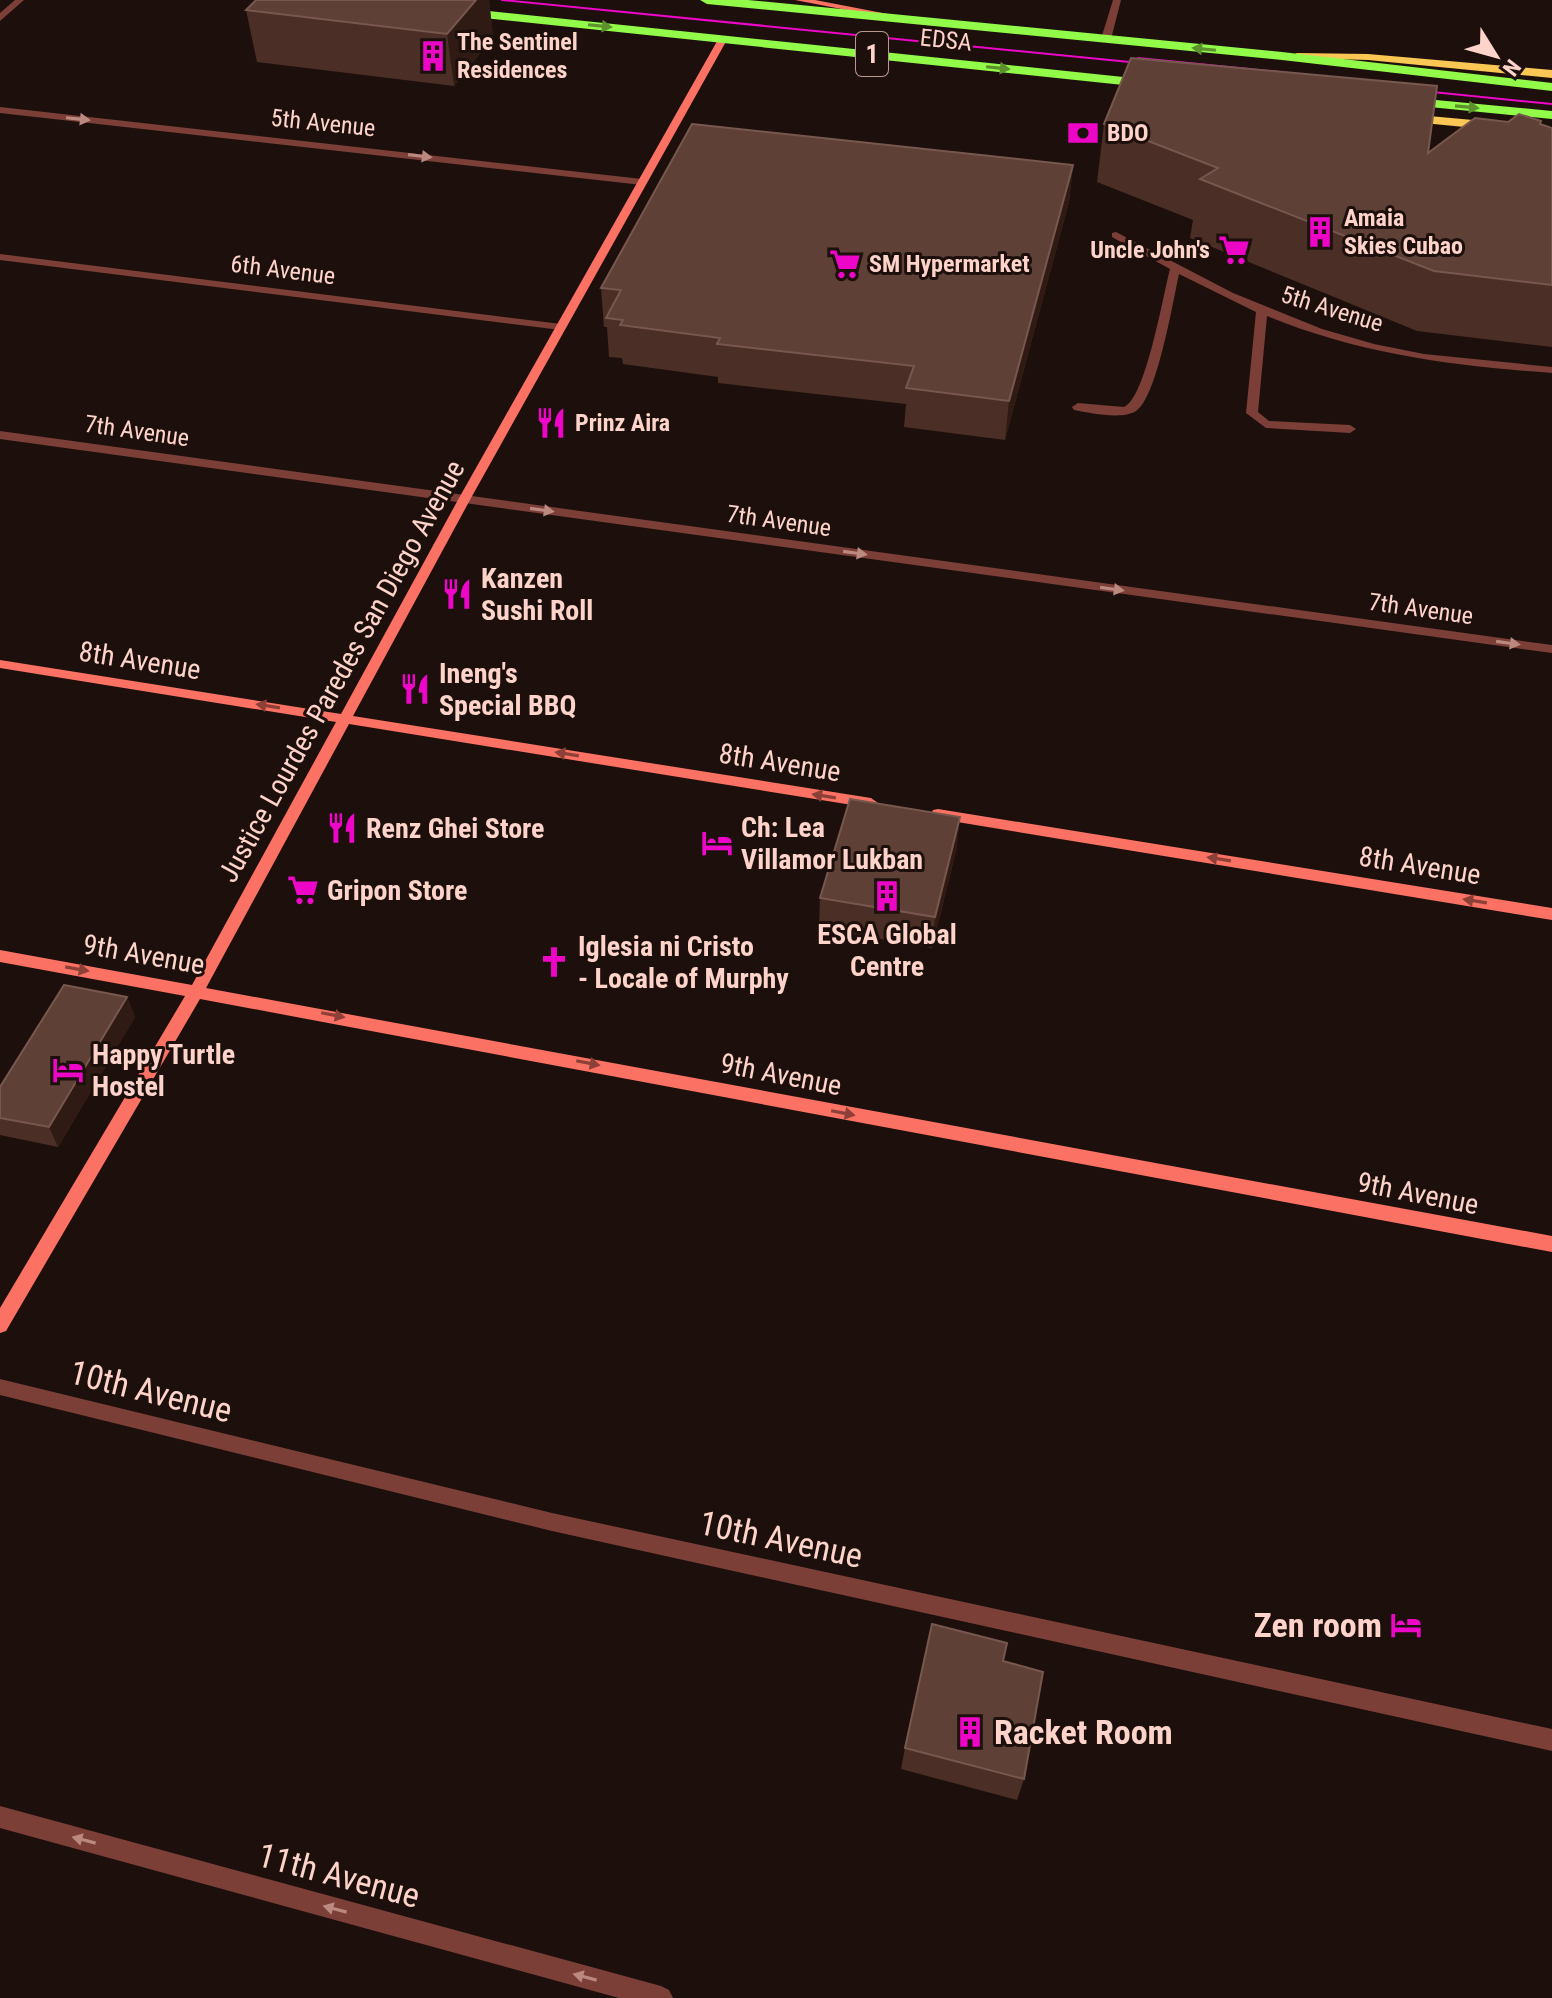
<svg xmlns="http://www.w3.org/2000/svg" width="1552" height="1998" font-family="'Roboto Condensed',sans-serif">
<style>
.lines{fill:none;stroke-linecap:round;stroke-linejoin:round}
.street{fill:#7b3f38;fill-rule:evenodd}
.secondary{fill:#fb7163;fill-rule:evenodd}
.primary{fill:#fac654;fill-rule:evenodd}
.highway{fill:#92fa48;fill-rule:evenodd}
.tram{stroke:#ed06c8;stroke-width:2}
.wall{fill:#4b2e25}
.shaded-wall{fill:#301b14}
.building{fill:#5e4037;stroke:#77574e;stroke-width:2}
.oneway{fill:#5d912d}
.oneway2{fill:#bc8981}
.oneway3{fill:#8c4038}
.labels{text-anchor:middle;stroke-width:6;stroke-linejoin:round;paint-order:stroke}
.far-street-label{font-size:24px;fill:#fed3ca;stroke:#1d100c}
.far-poi-label{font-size:24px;font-weight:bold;fill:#fed3ca;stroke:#1d100c;text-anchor:start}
.shield{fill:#1d100c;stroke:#ba9891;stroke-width:2}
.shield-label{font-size:26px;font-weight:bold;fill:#fed3ca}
.poi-label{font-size:28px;font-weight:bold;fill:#fed3ca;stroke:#1d100c;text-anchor:start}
.street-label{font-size:28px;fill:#fed3ca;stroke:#1d100c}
.near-street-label{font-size:34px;fill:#fed3ca;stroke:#1d100c}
.near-poi-label{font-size:34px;font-weight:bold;fill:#fed3ca;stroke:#1d100c;text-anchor:end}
</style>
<rect width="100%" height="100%" fill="#1d100c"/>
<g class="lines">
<!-- street -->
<g class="street">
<path d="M15 0H24L0 21V13Z"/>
<path d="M1113 0H1121L1111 39 1106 42 1101 39Z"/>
<path d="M0 107 642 179 647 182 642 185 0 113Z"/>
<path d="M1116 232 1233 293 1322 329 1374 344 1424 354 1552 367V373C1454 366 1359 354 1267 316L1258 412 1269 421 1350 425 1356 429 1350 433 1266 428 1246 413 1256 312 1179 274C1173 301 1157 398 1136 411 1122 420 1090 413 1074 410L1072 407 1078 403 1124 407C1146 398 1163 295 1170 269L1112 237V233Z"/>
<path d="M0 254 561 324 567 327 561 330 0 260Z"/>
<path d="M0 431 1552 645V653L0 439Z"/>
<path d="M0 1379 552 1513 1552 1729V1751L552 1531 0 1395Z"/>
<path d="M0 1806 661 1986 669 1990 673 1998H619L0 1828Z"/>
</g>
<!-- secondary -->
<g class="secondary">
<path d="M795 0H815L893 15 888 18Z"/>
<path d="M720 36 728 38 471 498 353 716 871 798 878 803 871 808 349 724 206 988 1552 1236V1252L200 999 6 1331 0 1333V1308L185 996 0 962V950L192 985 336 722 0 668V660L341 714 459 498Z"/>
<path d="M938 809 1552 908V920L933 818 931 814 933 810Z"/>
</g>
<!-- primary -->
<g class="primary">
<path d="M1297 53 1368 54 1552 70V78L1368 60 1293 58 1291 56Z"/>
<path d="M1407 114 1495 122 1501 126 1495 130 1403 121V115Z"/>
</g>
<!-- highway -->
<g class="highway">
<path d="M700 0H748L1282 52 1552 83V91L1282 60 707 4Z"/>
<path d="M460 8 1152 80 1159 84 1152 88 455 15V9Z"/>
<path d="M1404 97 1552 111V119L1399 104 1397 101Z"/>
</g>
<!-- tram -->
<g class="tram">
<path d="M502 0 1150 64"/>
<path d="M1138 58 1309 75"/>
<path d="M1413 90 1552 104"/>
</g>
</g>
<!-- wall -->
<g class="wall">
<path d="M256 0H489L493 37 454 86 257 62 246 10Z"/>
<path d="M1508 122 1552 128V347L1417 331 1190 238 1193 220 1097 182 1104 124 1428 153Z"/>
<path d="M1073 165 1069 202 1005 440 904 427 906 404 718 383V377L623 364 622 358 609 357 607 327H604L601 288Z"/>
<path d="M957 847 932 948 819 928 820 898Z"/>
<path d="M127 997 135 1017 58 1147 0 1135V1087Z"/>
<path d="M1003 1661 1024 1779 1017 1800 901 1769 905 1748Z"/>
</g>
<!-- shaded-wall -->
<g class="shaded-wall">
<path d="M476 0H489L493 37 454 86 447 34Z"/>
<path d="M1073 165 1069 202 1005 440 1009 401Z"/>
<path d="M960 817 957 847 932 948 935 917Z"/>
<path d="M127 997 135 1017 58 1147 49 1127Z"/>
</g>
<!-- building -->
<g class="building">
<path d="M256 0H476L447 34 246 10Z"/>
<path d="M1131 58 1437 86 1428 153 1475 118 1508 122 1519 114 1541 121 1540 124 1552 128V285L1434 271 1200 179 1218 168 1104 124Z"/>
<path d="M692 124 1073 165 1009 401 906 388 914 366 717 344 720 338 620 325 623 320 606 318 621 290 601 288Z"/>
<path d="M850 799 960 817 935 917 820 898Z"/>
<path d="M64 985 127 997 49 1127 0 1118V1087Z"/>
<path d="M932 1624 1007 1643 1003 1661 1043 1672 1024 1779 905 1748Z"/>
</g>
<!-- one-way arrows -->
<defs><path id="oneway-solid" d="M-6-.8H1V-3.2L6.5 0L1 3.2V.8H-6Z" transform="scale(2)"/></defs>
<g class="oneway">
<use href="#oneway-solid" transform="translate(600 26) rotate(6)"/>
<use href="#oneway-solid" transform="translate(1204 49) rotate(-174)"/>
<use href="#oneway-solid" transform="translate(998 68) rotate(6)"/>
<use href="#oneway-solid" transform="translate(1467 107) rotate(5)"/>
</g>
<g class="oneway2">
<use href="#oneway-solid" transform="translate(78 119) rotate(6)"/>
<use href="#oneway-solid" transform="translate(420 156) rotate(7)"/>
<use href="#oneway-solid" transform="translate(542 510) rotate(8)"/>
<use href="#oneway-solid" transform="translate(855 553) rotate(8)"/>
<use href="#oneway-solid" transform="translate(1112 589) rotate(8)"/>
<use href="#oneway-solid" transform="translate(1508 643) rotate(8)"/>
<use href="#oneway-solid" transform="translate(84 1840) rotate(-165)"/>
<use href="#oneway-solid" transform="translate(335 1909) rotate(-165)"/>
<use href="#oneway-solid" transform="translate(585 1977) rotate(-165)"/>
</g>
<g class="oneway3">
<use href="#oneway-solid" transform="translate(268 706) rotate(-171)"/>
<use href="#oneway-solid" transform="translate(567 754) rotate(-171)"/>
<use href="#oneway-solid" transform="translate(824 796) rotate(-171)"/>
<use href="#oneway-solid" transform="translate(1219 859) rotate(-171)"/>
<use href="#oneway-solid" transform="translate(1475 901) rotate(-171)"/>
<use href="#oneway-solid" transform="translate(77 969) rotate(10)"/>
<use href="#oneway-solid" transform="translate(333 1015) rotate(11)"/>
<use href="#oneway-solid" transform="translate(588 1063) rotate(11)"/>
<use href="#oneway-solid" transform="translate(843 1113) rotate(11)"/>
</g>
<!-- icons -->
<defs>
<symbol id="building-bare" viewBox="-9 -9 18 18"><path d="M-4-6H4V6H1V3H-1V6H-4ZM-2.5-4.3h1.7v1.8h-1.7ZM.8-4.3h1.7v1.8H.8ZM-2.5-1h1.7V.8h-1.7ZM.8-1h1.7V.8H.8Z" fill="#ed06c8" stroke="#1d100c" stroke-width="2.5" paint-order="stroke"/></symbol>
<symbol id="bank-bare" viewBox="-9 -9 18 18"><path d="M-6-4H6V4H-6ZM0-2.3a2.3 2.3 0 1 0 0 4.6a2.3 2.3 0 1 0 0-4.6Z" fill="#ed06c8" stroke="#1d100c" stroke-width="2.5" paint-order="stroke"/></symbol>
<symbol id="supermarket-bare" viewBox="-9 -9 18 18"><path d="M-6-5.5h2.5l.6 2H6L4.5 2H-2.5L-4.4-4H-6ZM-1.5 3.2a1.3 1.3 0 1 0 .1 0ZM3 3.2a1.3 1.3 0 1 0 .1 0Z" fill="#ed06c8" stroke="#1d100c" stroke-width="2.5" paint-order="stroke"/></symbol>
<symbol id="restaurant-bare" viewBox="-9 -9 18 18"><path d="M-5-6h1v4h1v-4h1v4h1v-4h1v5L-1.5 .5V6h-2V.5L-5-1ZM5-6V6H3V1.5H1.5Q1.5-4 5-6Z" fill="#ed06c8" stroke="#1d100c" stroke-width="2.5" paint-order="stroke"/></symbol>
<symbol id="hotel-bare" viewBox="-9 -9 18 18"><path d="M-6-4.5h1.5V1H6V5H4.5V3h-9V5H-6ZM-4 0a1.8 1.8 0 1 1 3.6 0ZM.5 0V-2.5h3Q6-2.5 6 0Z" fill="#ed06c8" stroke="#1d100c" stroke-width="2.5" paint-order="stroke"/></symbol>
<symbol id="church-bare" viewBox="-9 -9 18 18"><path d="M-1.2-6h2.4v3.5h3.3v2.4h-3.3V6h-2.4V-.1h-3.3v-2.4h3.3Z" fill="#ed06c8" stroke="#1d100c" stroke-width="2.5" paint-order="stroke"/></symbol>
</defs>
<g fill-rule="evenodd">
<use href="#building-bare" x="411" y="34" width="44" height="44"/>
<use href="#bank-bare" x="1061" y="111" width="44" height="44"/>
<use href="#building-bare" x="1298" y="210" width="44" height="44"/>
<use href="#supermarket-bare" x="1212" y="228" width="44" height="44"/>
<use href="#supermarket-bare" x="823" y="242" width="44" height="44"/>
<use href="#restaurant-bare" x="529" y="401" width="44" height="44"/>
<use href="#restaurant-bare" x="435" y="572" width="44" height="44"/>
<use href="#restaurant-bare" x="393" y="667" width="44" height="44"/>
<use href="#restaurant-bare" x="320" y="806" width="44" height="44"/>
<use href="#hotel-bare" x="695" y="821" width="44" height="44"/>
<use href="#supermarket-bare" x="281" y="868" width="44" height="44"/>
<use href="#building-bare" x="865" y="874" width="44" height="44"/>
<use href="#church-bare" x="532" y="940" width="44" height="44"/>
<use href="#hotel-bare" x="46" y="1048" width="44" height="44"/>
<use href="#hotel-bare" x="1384" y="1603" width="44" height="44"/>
<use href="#building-bare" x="948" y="1710" width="44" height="44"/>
</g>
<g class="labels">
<!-- far-street labels -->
<g class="far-street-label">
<text transform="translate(946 40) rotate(6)" y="8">EDSA</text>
<text transform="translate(323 123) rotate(6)" y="8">5th Avenue</text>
<text transform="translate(283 270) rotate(7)" y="8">6th Avenue</text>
<text transform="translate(1332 309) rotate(17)" y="8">5th Avenue</text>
<text transform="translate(137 431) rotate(8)" y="8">7th Avenue</text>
<text transform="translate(779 521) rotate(8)" y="8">7th Avenue</text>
<text transform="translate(1421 609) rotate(8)" y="8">7th Avenue</text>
</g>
<!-- far-poi labels -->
<g class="far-poi-label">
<text x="457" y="50">The Sentinel<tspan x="457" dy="28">Residences</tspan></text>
<text x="1107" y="141">BDO</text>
<text x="1344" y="226">Amaia<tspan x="1344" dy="28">Skies Cubao</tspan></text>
<text x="1210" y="258" text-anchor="end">Uncle John's</text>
<text x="869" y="272">SM Hypermarket</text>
<text x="575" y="431">Prinz Aira</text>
</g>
<!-- shield labels -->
<rect class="shield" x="856" y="32" width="32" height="44" rx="6"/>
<g class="shield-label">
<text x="872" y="63">1</text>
</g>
<!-- poi labels -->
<g class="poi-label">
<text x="481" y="588">Kanzen<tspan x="481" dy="32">Sushi Roll</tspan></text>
<text x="439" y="683">Ineng's<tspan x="439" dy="32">Special BBQ</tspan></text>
<text x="741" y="837">Ch: Lea<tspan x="741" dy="32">Villamor Lukban</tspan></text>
<text x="366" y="838">Renz Ghei Store</text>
<text x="327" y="900">Gripon Store</text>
<text x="887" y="944" text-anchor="middle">ESCA Global<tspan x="887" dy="32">Centre</tspan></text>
<text x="578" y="956">Iglesia ni Cristo<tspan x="578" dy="32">- Locale of Murphy</tspan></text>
<text x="92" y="1064">Happy Turtle<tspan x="92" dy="32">Hostel</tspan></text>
</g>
<!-- street labels -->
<g class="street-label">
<text transform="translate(140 660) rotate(9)" y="10">8th Avenue</text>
<text transform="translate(341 671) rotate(-61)" y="10">Justice Lourdes Paredes San Diego Avenue</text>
<text transform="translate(780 762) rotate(9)" y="10">8th Avenue</text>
<text transform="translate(1420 865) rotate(9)" y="10">8th Avenue</text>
<text transform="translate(144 954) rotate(10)" y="10">9th Avenue</text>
<text transform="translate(781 1074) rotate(11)" y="10">9th Avenue</text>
<text transform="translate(1418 1193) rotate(11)" y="10">9th Avenue</text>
</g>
<!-- near-street labels -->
<g class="near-street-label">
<text transform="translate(151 1391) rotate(14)" y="12">10th Avenue</text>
<text transform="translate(781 1539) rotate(12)" y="12">10th Avenue</text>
<text transform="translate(339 1875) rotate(15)" y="12">11th Avenue</text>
</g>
<!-- near-poi labels -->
<g class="near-poi-label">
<text x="1382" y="1637">Zen room</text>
<text x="994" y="1744" text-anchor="start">Racket Room</text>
</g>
</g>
<!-- north arrow -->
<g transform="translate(1496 56) rotate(127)" stroke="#1d100c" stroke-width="6" paint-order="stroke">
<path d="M0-6L14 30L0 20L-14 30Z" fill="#fed3ca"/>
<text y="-12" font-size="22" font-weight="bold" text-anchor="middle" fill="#fed3ca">N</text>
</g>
</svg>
